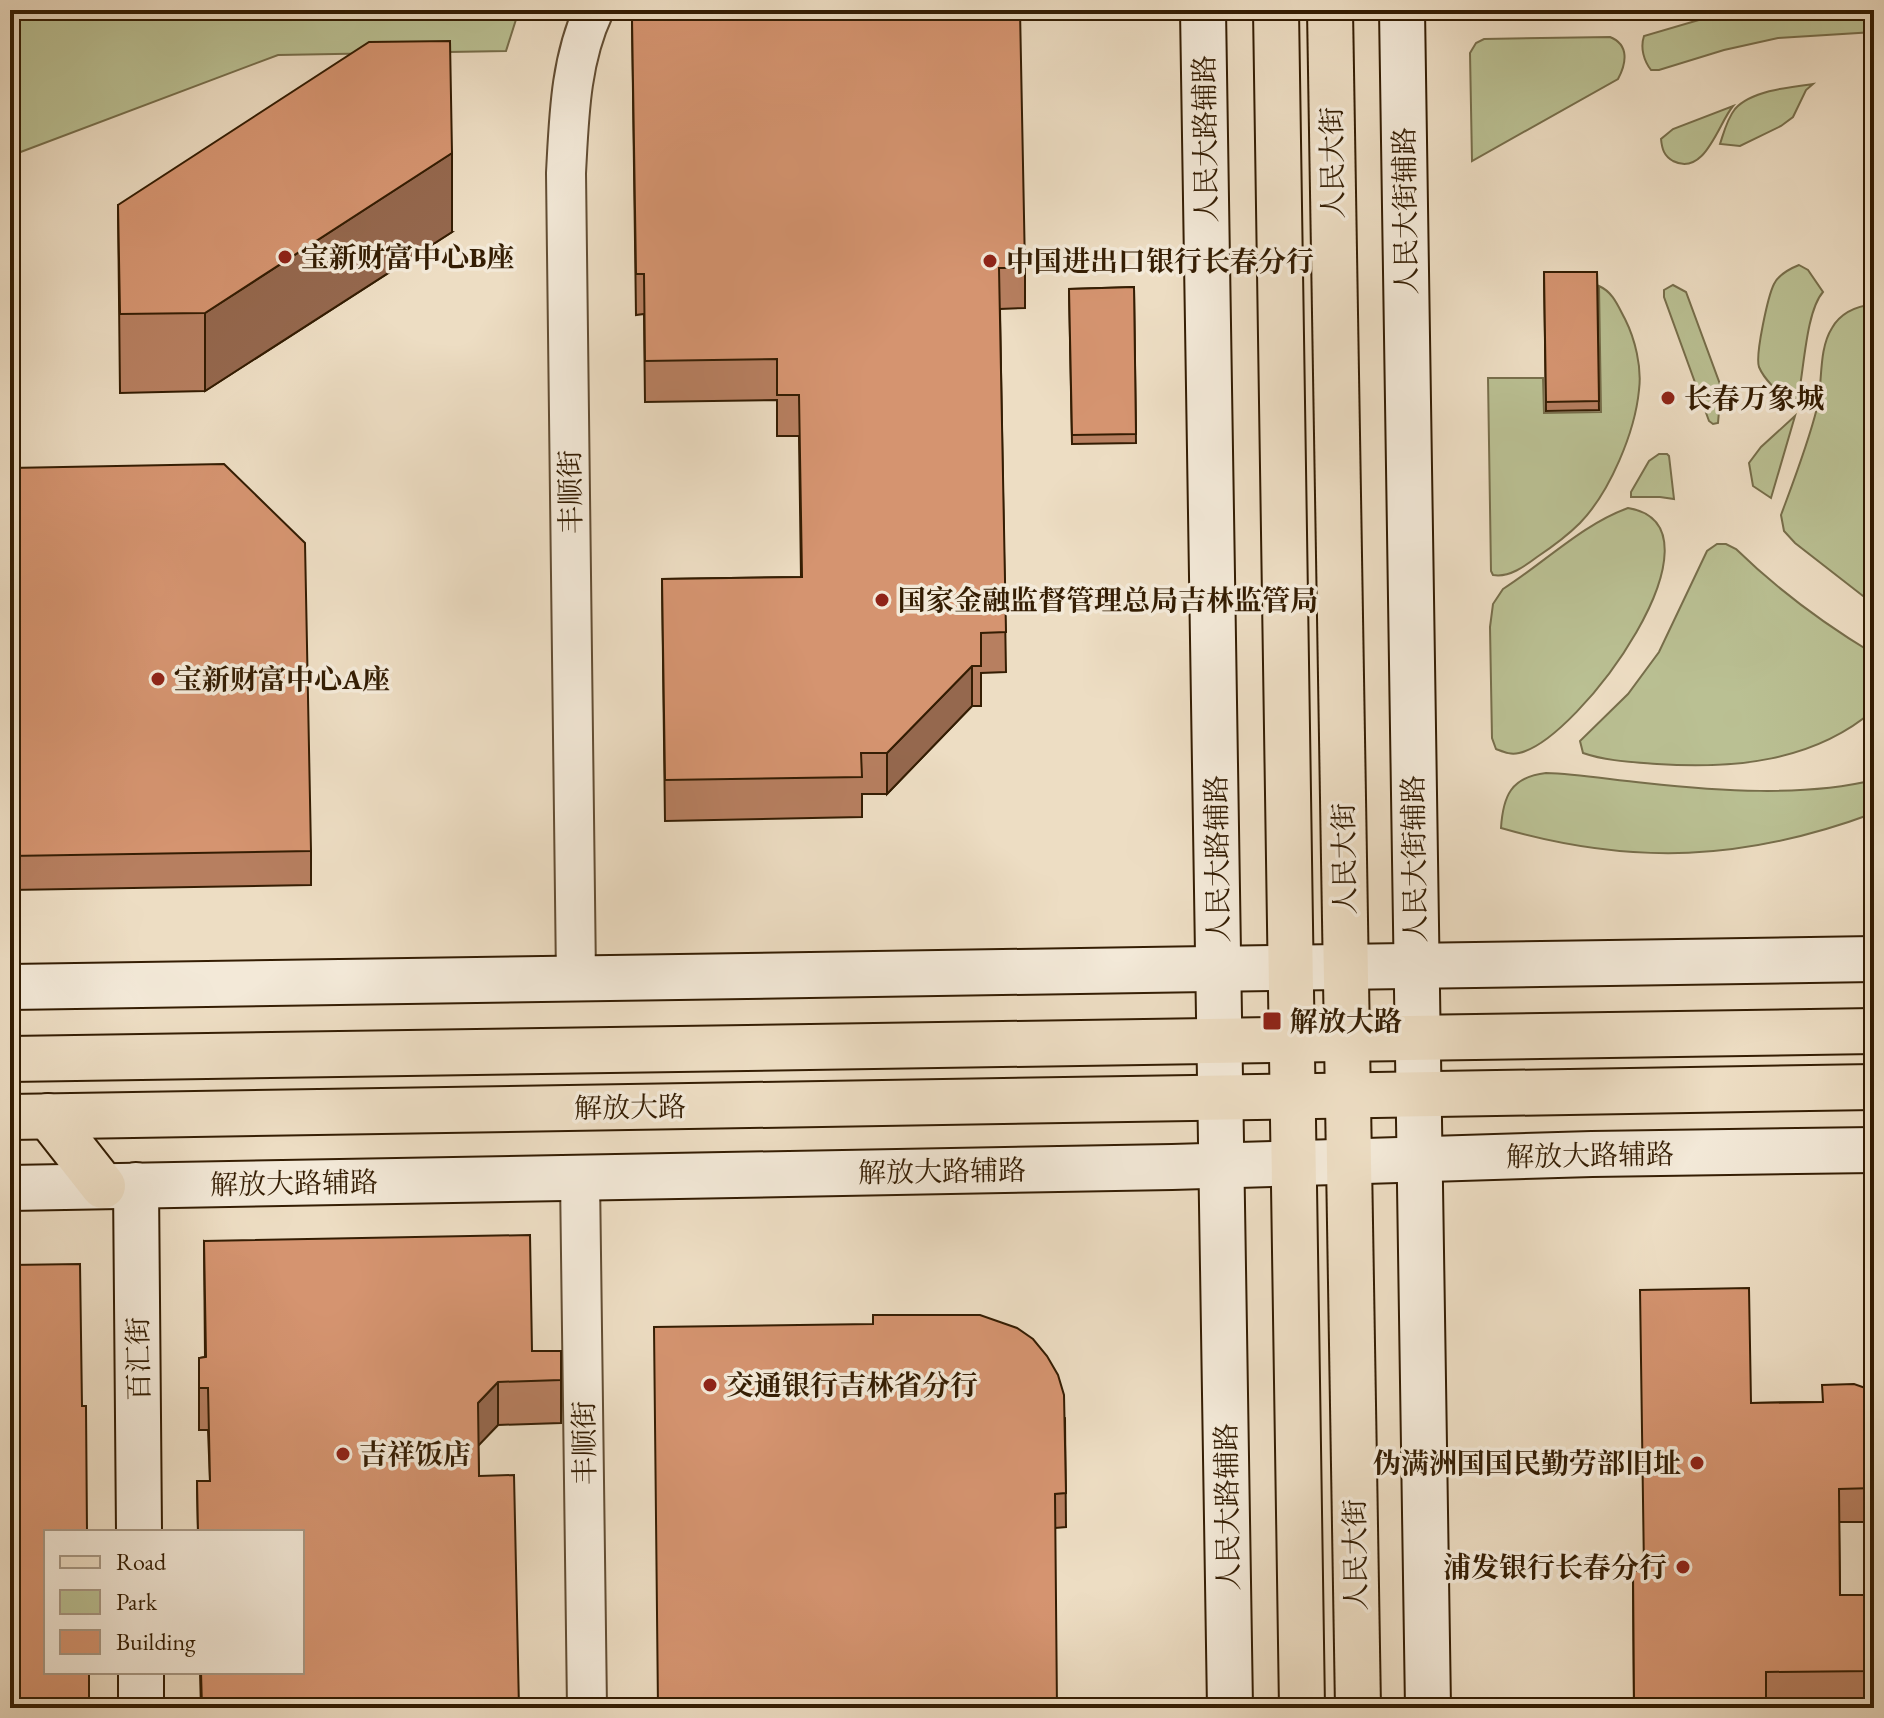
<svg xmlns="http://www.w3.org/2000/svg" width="1884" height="1718" font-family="'EB Garamond','Noto Serif SC',serif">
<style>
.green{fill:#bac093;stroke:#776e4b;stroke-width:2}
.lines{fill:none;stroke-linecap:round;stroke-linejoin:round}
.street-casing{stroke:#624d33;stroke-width:42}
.secondary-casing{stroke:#341d03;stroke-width:48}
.primary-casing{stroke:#341d03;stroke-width:48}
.street{stroke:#f3e9d8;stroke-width:38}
.secondary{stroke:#f3e9d8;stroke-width:44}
.primary{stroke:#edddc3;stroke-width:44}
.wall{fill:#b77f60;stroke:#341d03;stroke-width:2}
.shaded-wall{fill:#95684e;stroke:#341d03;stroke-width:2}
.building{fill:#d59470;stroke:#341d03;stroke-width:2}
.poi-dot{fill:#8f2418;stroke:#f3e9d8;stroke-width:3}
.labels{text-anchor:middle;stroke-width:7;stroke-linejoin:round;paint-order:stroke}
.street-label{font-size:28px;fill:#341d03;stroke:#f3e9d8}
.poi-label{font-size:28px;font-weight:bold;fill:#341d03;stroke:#f3e9d8;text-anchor:start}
</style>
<rect width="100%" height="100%" fill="#edddc3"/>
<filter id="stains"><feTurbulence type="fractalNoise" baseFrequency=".0025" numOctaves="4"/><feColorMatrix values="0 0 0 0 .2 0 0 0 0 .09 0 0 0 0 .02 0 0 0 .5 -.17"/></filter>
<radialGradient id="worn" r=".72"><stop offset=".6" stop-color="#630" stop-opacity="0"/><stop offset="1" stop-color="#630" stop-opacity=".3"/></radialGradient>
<!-- green -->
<g class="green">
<path d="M10 10H519L506 51 278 55 10 156Z"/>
<path d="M1771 11H1874V32L1778 38 1724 50 1659 70H1651C1644 61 1640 48 1644 36L1709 17Z"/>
<path d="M1610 37C1630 45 1626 64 1618 79L1472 161 1470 53 1476 43 1484 39Z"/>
<path d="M1813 84 1806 90 1793 117 1781 126 1740 146 1720 144C1724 132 1727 119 1735 109 1751 91 1789 87 1813 84Z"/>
<path d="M1733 106C1718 124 1705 177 1673 161 1664 156 1662 149 1661 139L1673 129Z"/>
<path d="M1799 265 1808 270 1823 292C1806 311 1804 370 1798 398L1790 400C1778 393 1764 379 1759 367 1755 355 1768 296 1774 284 1779 274 1789 269 1799 265Z"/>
<path d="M1673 285 1686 292 1721 387 1718 423 1713 424 1709 421 1664 297V290Z"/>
<path d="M1599 286C1613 292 1618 306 1625 319 1635 339 1642 367 1639 390 1635 432 1610 492 1580 523 1567 536 1552 547 1537 557 1525 566 1509 578 1493 575L1491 571 1488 378H1543L1544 413 1601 412Z"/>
<path d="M1874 304V602L1863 596 1795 543 1784 531 1781 515C1794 480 1808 444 1817 408 1823 383 1818 350 1832 328 1841 312 1857 306 1874 304Z"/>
<path d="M1795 416 1771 498 1753 486 1749 463 1761 447Z"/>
<path d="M1659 454H1667L1669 456 1674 499 1660 497H1631V492L1649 461Z"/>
<path d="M1628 508C1735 525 1580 740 1519 753 1510 755 1504 752 1496 749L1492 738 1490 627 1493 604 1503 589C1544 563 1583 524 1628 508Z"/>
<path d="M1717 544H1726L1736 549C1778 590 1824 624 1874 654V710C1813 762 1734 769 1657 764 1632 762 1606 761 1583 753L1580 741 1628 694 1659 652 1707 551Z"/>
<path d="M1546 773C1579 774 1612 780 1645 783 1717 791 1804 797 1874 780V813C1745 861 1633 866 1501 828 1503 796 1511 777 1546 773Z"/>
</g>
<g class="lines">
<defs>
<g id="street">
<path d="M576 977 566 173C569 118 570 61 594 10"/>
<path d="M580 1178 587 1708"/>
</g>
<g id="secondary">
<path d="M1203 10 1230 1708"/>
<path d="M1402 10 1428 1708"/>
<path d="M10 987 1874 959"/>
<path d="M136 1185 139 1532"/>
<path d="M10 1188 1172 1167 1592 1154 1874 1150"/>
<path d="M141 1672V1708"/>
</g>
<g id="primary">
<path d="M1276 10 1302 1708"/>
<path d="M1330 10 1358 1708"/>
<path d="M10 1059 1874 1031"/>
<path d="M48 1116 103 1186"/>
<path d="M10 1117 1874 1087"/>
</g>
</defs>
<!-- street casing -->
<use href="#street" class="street-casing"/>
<!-- secondary casing -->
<use href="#secondary" class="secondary-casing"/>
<!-- primary casing -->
<use href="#primary" class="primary-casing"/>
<!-- street -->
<use href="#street" class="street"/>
<!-- secondary -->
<use href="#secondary" class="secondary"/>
<!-- primary -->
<use href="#primary" class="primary"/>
</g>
<!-- wall -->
<g class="wall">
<path d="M632 19 1025 268V308L1000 309 1006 672 981 673V706H972L887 794H862V817L665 821 662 579 801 577 799 436H777V400L645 402 644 314 636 315Z"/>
<path d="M118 205 452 232 205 391 120 393Z"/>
<path d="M1544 272H1597L1599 410 1546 411Z"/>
<path d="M1134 287 1136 443 1072 444 1069 289Z"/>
<path d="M10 468 311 851V885L10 890Z"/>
<path d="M204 1241 532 1351H561V1423L498 1425 478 1445 479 1476 519 1708H201L200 1672H302V1532H198L197 1481H210L208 1430H199V1358L205 1357Z"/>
<path d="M654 1327 1065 1418 1066 1527 1055 1528Z"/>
<path d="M1874 1391V1522H1839L1840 1595H1874V1704L1766 1706V1708H1634L1633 1571 1644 1570 1751 1403 1822 1402Z"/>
</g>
<!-- shaded-wall -->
<g class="shaded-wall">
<path d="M452 153V232L205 391V313Z"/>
<path d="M972 666V706L887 794V753Z"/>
<path d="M498 1382V1425L478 1446V1403Z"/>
</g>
<!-- building -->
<g class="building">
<path d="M639 10H1020L1025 268H999L1006 632 981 633V666H972L887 753H861L862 777 665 780 662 579 802 577 799 395H777V359L645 361 644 274H636L632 19Z"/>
<path d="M450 41 452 153 205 313 120 314 118 205 369 42Z"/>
<path d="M1544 272H1597L1599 401 1546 402Z"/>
<path d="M1134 287 1136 434 1072 435 1069 289Z"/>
<path d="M224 464 305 543 311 851 10 856V468Z"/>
<path d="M530 1235 532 1351H561V1380L498 1382 478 1403 479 1476 514 1475 519 1708H202L201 1672H302V1532H198L197 1481H210L208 1388H199V1358L206 1357 204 1241Z"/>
<path d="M80 1264 82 1406H86L87 1532H46V1672H89V1708H10V1265Z"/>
<path d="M1749 1288 1751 1403 1823 1402 1822 1385 1854 1384 1874 1391V1488L1839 1489 1840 1595H1874V1671L1766 1672V1699H1754L1755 1708H1646V1702H1634L1633 1571 1644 1570 1640 1290Z"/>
<path d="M873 1315H980L1017 1328 1033 1339 1047 1356 1058 1375 1064 1395 1066 1493 1055 1494 1057 1708H658L654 1327 873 1324Z"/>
</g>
<!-- markers -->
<g class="poi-dot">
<circle cx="285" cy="257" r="8"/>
<circle cx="990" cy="261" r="8"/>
<circle cx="1668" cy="398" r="8"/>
<circle cx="882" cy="600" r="8"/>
<circle cx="158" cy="679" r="8"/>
<rect x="1262" y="1011" width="20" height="20" rx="4"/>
<circle cx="710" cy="1385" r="8"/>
<circle cx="343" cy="1454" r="8"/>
<circle cx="1697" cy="1463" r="8"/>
<circle cx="1683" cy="1567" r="8"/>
</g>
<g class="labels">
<!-- street labels -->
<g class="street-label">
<text transform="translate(1205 139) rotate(-91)" y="10">人民大路辅路</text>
<text transform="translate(1332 163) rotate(-91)" y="10">人民大街</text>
<text transform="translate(1405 211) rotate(-91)" y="10">人民大街辅路</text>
<text transform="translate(570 492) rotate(-91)" y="10">丰顺街</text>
<text transform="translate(1217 859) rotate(-91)" y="10">人民大路辅路</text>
<text transform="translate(1344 859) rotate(-91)" y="10">人民大街</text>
<text transform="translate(1414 859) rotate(-91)" y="10">人民大街辅路</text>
<text transform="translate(630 1107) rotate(-1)" y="10">解放大路</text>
<text transform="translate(1590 1155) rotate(-1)" y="10">解放大路辅路</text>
<text transform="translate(942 1171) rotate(-1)" y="10">解放大路辅路</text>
<text transform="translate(294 1183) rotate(-1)" y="10">解放大路辅路</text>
<text transform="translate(138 1359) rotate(-91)" y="10">百汇街</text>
<text transform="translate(584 1443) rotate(-91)" y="10">丰顺街</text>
<text transform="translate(1227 1507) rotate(-91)" y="10">人民大路辅路</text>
<text transform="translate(1355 1555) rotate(-91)" y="10">人民大街</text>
</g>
<!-- poi labels -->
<g class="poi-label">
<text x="301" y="267">宝新财富中心B座</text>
<text x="1006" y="271">中国进出口银行长春分行</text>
<text x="1684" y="408">长春万象城</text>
<text x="898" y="610">国家金融监督管理总局吉林监管局</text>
<text x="174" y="689">宝新财富中心A座</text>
<text x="1290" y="1031">解放大路</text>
<text x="726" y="1395">交通银行吉林省分行</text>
<text x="359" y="1464">吉祥饭店</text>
<text x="1681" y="1473" text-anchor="end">伪满洲国国民勤劳部旧址</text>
<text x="1667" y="1577" text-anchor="end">浦发银行长春分行</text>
</g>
</g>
<!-- margin -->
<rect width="1884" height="1718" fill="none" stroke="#edddc3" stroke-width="40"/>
<rect x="12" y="12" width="1860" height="1694" fill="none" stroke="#341d03" stroke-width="4"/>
<rect x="20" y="20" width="1844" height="1678" fill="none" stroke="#341d03" stroke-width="2"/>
<!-- legend -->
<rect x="44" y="1530" width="260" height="144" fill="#f3e9d8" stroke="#a79783" stroke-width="2"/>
<rect x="60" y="1556" width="40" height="12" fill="#edddc3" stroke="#a79783" stroke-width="2"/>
<text x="116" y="1570" font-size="24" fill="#341d03">Road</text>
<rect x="60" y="1590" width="40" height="24" fill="#bac093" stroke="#a79783" stroke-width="2"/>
<text x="116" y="1610" font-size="24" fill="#341d03">Park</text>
<rect x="60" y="1630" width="40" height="24" fill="#d59470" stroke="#a79783" stroke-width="2"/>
<text x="116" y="1650" font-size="24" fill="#341d03">Building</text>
<rect width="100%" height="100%" filter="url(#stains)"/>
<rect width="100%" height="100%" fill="url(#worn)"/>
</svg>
